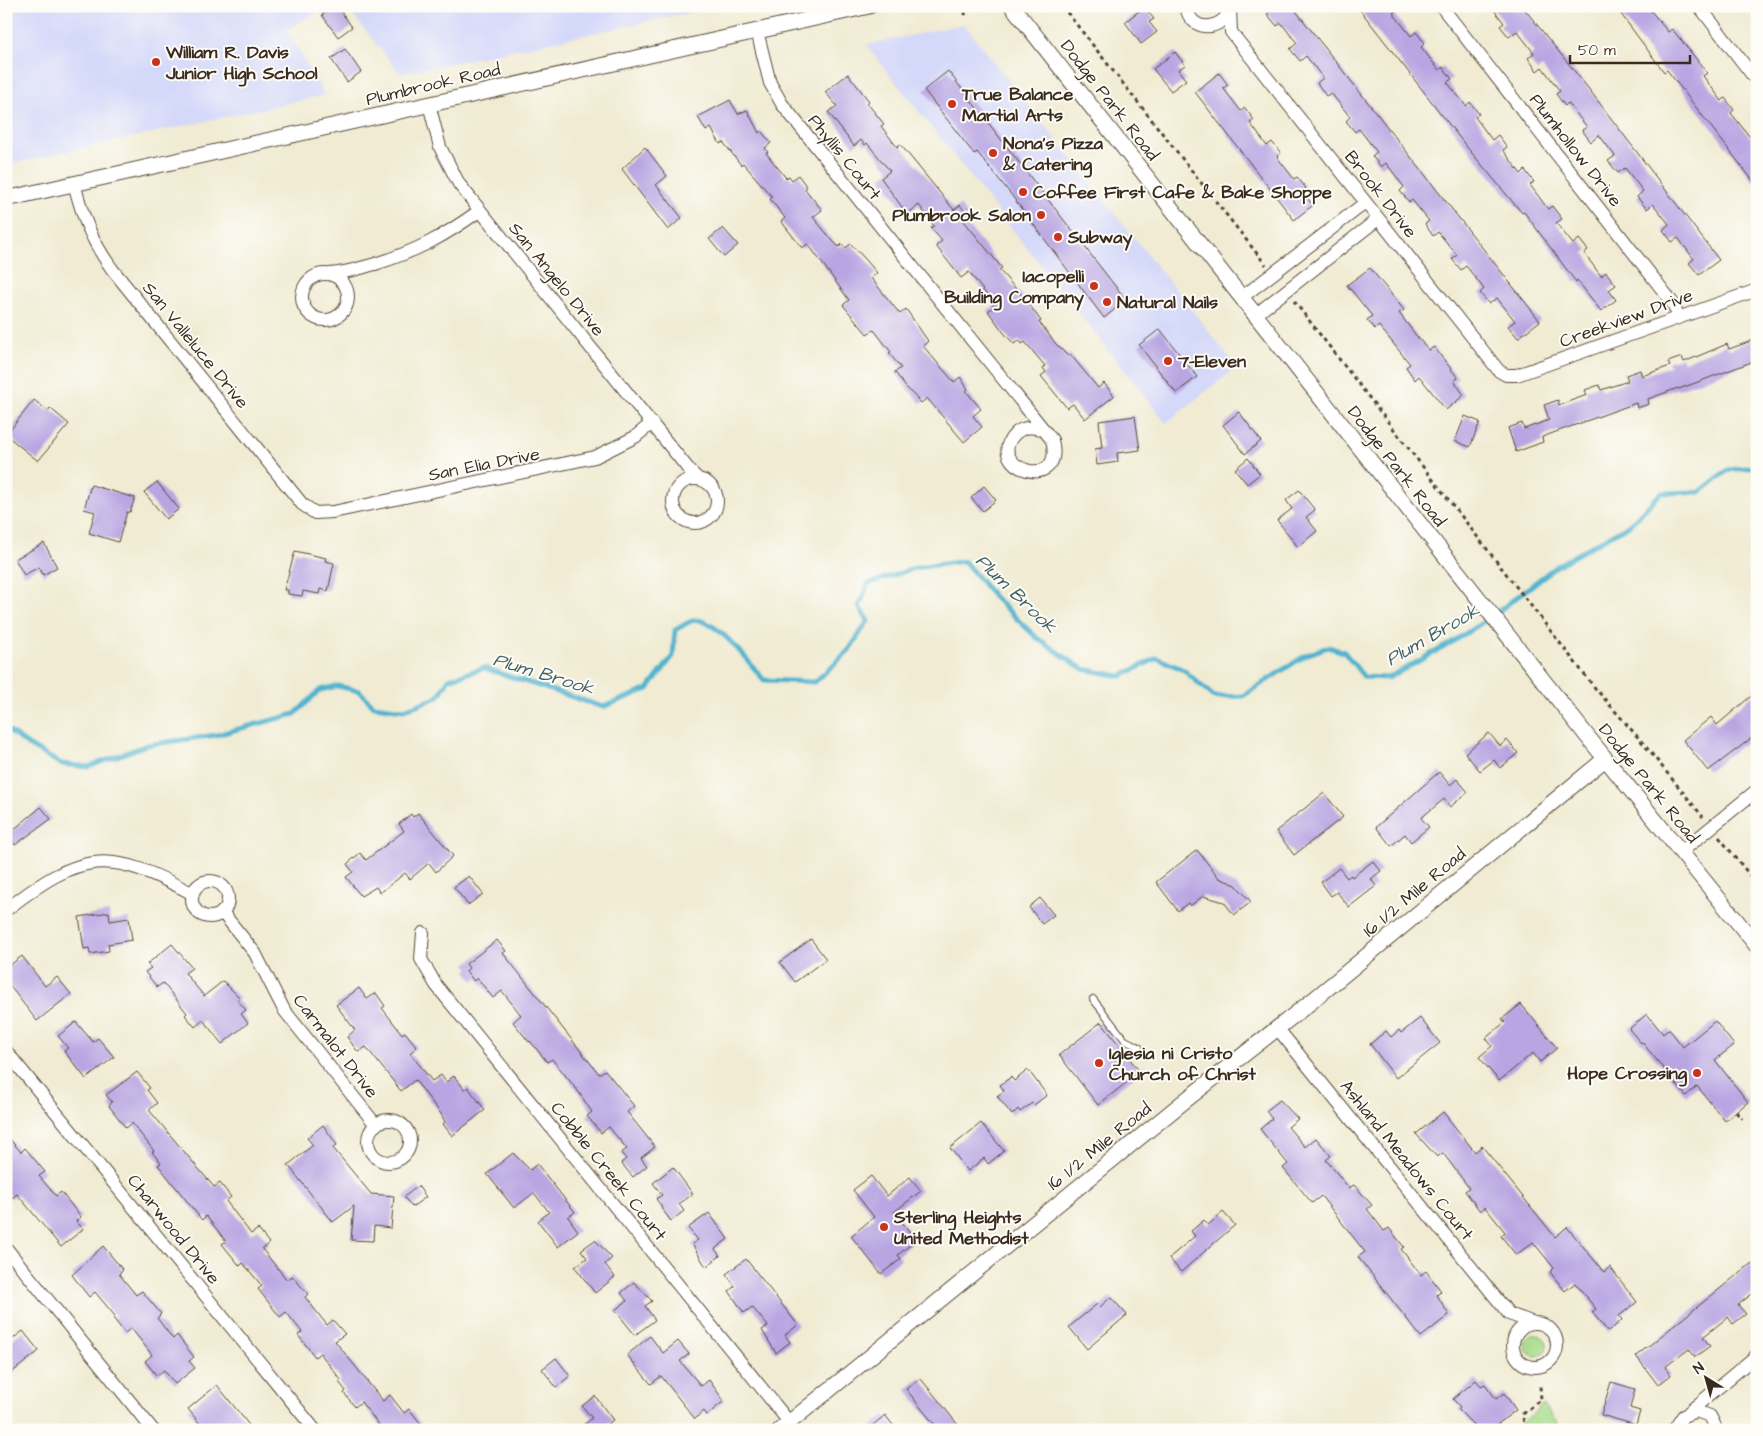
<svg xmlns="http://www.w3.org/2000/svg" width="1763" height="1436" font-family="'Architects Daughter',sans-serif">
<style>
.built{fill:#d4d8f9}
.green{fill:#a6da89;stroke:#708254}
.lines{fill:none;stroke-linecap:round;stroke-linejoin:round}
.stream{stroke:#51b3cf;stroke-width:5}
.building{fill:#b8a5e2}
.service-casing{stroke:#564739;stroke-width:8}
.minor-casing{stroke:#564739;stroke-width:14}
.tertiary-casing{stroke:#564739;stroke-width:17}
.path{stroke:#564739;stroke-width:3;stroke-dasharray:4 4;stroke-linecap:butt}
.service{stroke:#fff;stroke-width:6}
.minor{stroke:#fff;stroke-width:12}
.tertiary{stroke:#fff;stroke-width:15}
.poi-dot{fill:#c8321e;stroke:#fdfcf7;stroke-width:2}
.labels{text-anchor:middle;stroke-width:4;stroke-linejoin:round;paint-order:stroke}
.poi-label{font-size:18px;font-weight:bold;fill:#3b2a1e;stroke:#fdfcf7;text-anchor:start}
.street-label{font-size:18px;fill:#3b2a1e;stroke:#fdfcf7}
.water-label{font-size:19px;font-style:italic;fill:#446165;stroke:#fdfcf7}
</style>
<rect width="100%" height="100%" fill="#fdfcf7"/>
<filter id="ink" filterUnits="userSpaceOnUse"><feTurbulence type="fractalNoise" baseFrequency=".02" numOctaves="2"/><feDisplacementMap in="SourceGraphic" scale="10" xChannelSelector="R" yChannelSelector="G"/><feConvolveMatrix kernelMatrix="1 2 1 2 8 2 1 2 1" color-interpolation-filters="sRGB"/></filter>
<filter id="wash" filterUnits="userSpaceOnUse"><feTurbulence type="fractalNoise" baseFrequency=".0096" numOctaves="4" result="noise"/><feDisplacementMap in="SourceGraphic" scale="20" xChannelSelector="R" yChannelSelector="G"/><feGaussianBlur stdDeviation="1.12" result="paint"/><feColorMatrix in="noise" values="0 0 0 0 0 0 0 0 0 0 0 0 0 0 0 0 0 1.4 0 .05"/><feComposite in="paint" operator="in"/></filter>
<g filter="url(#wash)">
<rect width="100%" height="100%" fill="#f0ebd2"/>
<!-- built -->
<g class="built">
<path d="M6 6H328L287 30 325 95 6 165Z"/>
<path d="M346 6H721L400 74Z"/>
<path d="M964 24 1237 367 1166 423 866 45Z"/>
</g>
<!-- green -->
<g class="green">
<circle cx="1536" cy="1345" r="11"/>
<path d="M1543 1405 1564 1430H1514Z"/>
</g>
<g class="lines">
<!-- stream -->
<path class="stream" d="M6 729 28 745 61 764 88 767 147 745 216 735 295 714 320 690 338 686 359 691 374 706 404 710 438 697 449 679 484 668 603 707 648 689 673 656 675 630C681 627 690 620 696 620 718 620 750 664 764 680L815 682 849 650 868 621 859 607 868 584 915 568 964 561 995 598 1037 638 1083 669 1121 676 1157 658 1184 670 1214 697 1243 696 1306 655 1328 647 1344 652 1364 677 1388 678 1446 646 1491 617 1558 565 1629 525 1661 493 1700 492 1728 470 1757 467"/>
</g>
<g id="blocks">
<!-- building -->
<g class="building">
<path d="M334 6H337L352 27 338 37 322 15Z"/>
<path d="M1277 6H1292L1540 321 1518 338 1508 326 1515 321 1497 298 1489 304 1480 293 1484 289 1466 266 1461 270 1452 259 1457 255 1438 232 1433 236 1425 224 1429 221 1412 200 1409 202 1400 191 1404 187 1386 163 1381 167 1372 156 1377 152 1359 129 1355 132 1346 121 1350 117 1331 93 1326 96 1317 83 1323 78 1306 56 1300 61 1290 49 1297 43 1281 23 1277 26 1267 14Z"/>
<path d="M1357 6H1402L1393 13 1411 36 1416 32 1425 43 1421 47 1439 70 1443 67 1452 79 1447 82 1466 106 1470 102 1479 114 1475 117 1492 140 1498 135 1507 147 1503 150 1521 174 1525 170 1534 182 1530 185 1548 209 1552 206 1562 219 1556 223 1573 244 1579 239 1588 250 1584 253 1601 276 1606 272 1616 285 1609 290 1616 300 1601 311 1577 280 1576 282 1524 212 1522 213 1466 146Z"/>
<path d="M1491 6H1522L1588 88 1719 260 1699 275 1689 263 1694 259 1678 238 1672 242 1663 230 1669 224 1653 204 1647 209 1637 197 1643 191 1625 168 1618 173 1608 161 1615 156 1599 135 1591 142 1582 130 1587 127 1568 103 1565 106 1556 94 1560 91 1542 67 1537 71 1528 58 1534 53 1517 31 1509 37 1500 26 1504 23Z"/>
<path d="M1615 6H1647L1668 32 1672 29 1698 61 1707 73 1703 76 1722 101 1725 98 1734 110 1731 113 1750 137 1757 132V186L1667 70 1664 72Z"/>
<path d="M1144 7 1154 19 1149 22 1157 32 1141 44 1125 22Z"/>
<path d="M345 49 361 72 347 82 331 59Z"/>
<path d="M1175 52 1185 65 1178 70 1186 80 1171 91 1153 69Z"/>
<path d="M948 71 1126 300 1104 318 1006 188 977 152 974 154 924 90Z"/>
<path d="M1219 73 1228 85 1223 88 1241 111 1245 108 1254 120 1250 123 1267 146 1272 142 1281 153 1277 157 1294 179 1297 177 1306 188 1302 192 1313 205 1294 220 1195 92Z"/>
<path d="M848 74 869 101 867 103 884 124 881 126 897 147 900 144 954 210 960 205 969 217 964 221 1002 268 999 270 1026 300 1041 321 1039 322 1056 344 1068 356 1070 354 1098 388 1104 383 1114 396 1085 419 1073 404 1067 408 1041 376 1046 372 1043 368 1045 366 1025 342 1022 344 1019 340 1014 344 1004 333 988 311 994 307 992 302 969 272 961 278 936 246 942 241 931 228 934 226 919 205 907 214 881 178 890 171 867 143 865 145 861 140 854 146 828 112 837 106 825 92Z"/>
<path d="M730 100 738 114 747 110 759 133 761 131 771 143 765 148 768 152 766 153 786 178 789 176 792 180 798 175 807 187 805 189 822 210 813 217 832 240 839 247 842 244 845 248 851 244 867 261 877 273 871 278 900 314 906 309 928 341 923 346 954 382 960 377 968 389 966 391 981 409 973 416 982 427 964 442 927 398 921 403 904 385 895 372 901 368 889 353 891 352 874 330 867 334 843 305 849 300 808 244 802 248 781 221 785 218 770 199 772 197 743 163 741 165 723 142 720 144 711 128 706 131 698 117Z"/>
<path d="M645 147 667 176 656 185 682 218 668 230 622 169Z"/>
<path d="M723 228 738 245 724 257 709 239Z"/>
<path d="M1370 268 1404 310 1399 313 1418 338 1429 350 1434 347 1458 378 1454 381 1464 395 1446 410 1419 376 1415 380 1406 367 1410 364 1379 326 1375 329 1367 320 1372 316 1347 285Z"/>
<path d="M1160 329 1197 377 1176 393 1139 345Z"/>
<path d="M1757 339V360L1679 389 1678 388 1648 399 1649 404 1637 408 1636 403 1542 437 1543 442 1516 452 1508 428 1522 423 1524 429 1549 420 1544 405 1558 400 1559 405 1587 395 1585 390 1599 385 1601 390 1628 381 1626 375 1640 370 1642 376 1670 366 1668 362 1682 357 1684 362 1727 344 1729 349Z"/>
<path d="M34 400 48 411 50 408 69 424 38 461 6 435Z"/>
<path d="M1239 412 1261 441 1245 454 1223 425Z"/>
<path d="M1135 416 1140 450 1117 453 1118 462 1097 465 1095 449 1102 448 1099 421Z"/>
<path d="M1465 416 1480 422 1470 447 1455 441Z"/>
<path d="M1248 458 1260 474 1247 484 1235 469Z"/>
<path d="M157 482 179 509 166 519 144 492Z"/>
<path d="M91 485 135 498 130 512H127L118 542 89 533 95 512 84 509Z"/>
<path d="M984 486 996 500 983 511 971 498Z"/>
<path d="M1299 490 1315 510 1306 517 1317 531 1298 547 1277 520 1292 509 1286 500Z"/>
<path d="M44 543 57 567 43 575 39 567 24 575 15 559Z"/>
<path d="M295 551 326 558 325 561 334 563 328 591 320 589 319 594 303 591 302 596 288 594V590H284Z"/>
<path d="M1757 691V734L1708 771 1683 740 1711 717 1717 725Z"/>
<path d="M1489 733 1500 746 1507 740 1518 753 1500 768 1494 760 1480 771 1465 753Z"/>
<path d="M1439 772 1450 785 1457 779 1468 792 1450 807 1444 799 1421 818 1429 827 1411 842 1405 834 1391 846 1376 827Z"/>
<path d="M1324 793 1343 817 1294 855 1276 831Z"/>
<path d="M41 807 51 819 15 845 7 835Z"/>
<path d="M418 813 453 856 436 872 429 863 410 879 405 873 380 893 376 887 361 896 346 877 353 872 347 864 360 853 366 860 404 831 399 824 411 814 413 817Z"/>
<path d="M1197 850 1219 878 1236 885 1251 902 1234 915 1224 902 1203 896 1190 906 1188 903 1178 911 1156 882Z"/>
<path d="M1373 861 1381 871 1371 879 1376 886 1349 907 1337 892 1331 896 1321 882 1339 868 1347 878 1351 875 1352 877Z"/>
<path d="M469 876 483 894 468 905 454 887Z"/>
<path d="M1040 898 1054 915 1042 924 1029 907Z"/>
<path d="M109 912 110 921 129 918 132 940 108 944 109 951 90 954 89 948 84 949 79 917Z"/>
<path d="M811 939 826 959 795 982 780 962Z"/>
<path d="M497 940 506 951 503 953 599 1074 605 1070 634 1106 627 1112 655 1147 641 1158 647 1166 633 1177 621 1163 626 1159 621 1153 627 1149 609 1127 601 1133 587 1116 592 1112 578 1091 552 1059 547 1062 530 1041 529 1042 513 1022 521 1015 502 991 493 998 477 978 474 981 466 971 469 968 466 964Z"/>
<path d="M172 944 192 968 185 973 204 996 223 981 240 998 237 1000 246 1010 241 1014 248 1023 222 1044 203 1020 195 1027 185 1015 187 1013 163 983 157 987 145 972 151 968 147 964Z"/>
<path d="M22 956 45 986 57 977 71 994 37 1021 6 981V968Z"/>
<path d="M359 988 367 999 376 993 385 1006 382 1008 402 1034 405 1032 417 1047 410 1053 432 1081 441 1075 446 1082 454 1076 465 1090 468 1087 485 1110 452 1136 443 1124 445 1122 441 1114 415 1080 401 1091 366 1047 358 1052 347 1037 355 1030 336 1005Z"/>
<path d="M1521 1004 1557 1048 1540 1062 1533 1053 1499 1081 1479 1057 1492 1046 1486 1038 1505 1022 1502 1019Z"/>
<path d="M1647 1014 1663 1034 1669 1029 1683 1047 1715 1021 1734 1045 1715 1060 1748 1102 1725 1121 1697 1086 1686 1096 1642 1042 1641 1043 1629 1029Z"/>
<path d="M1420 1018 1440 1043 1396 1078 1370 1044 1386 1031 1391 1037 1399 1030 1401 1033Z"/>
<path d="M76 1022 93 1042 98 1038 114 1057 86 1079 64 1051 68 1048 58 1036Z"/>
<path d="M1101 1022 1140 1072 1098 1105 1059 1055Z"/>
<path d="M1028 1070 1047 1095 1034 1105 1032 1103 1020 1112 1018 1109 1012 1115 997 1096 1004 1091 1000 1085 1011 1077 1014 1081Z"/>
<path d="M137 1072 150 1088 147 1090 157 1103 149 1110 214 1187 220 1183 231 1197 226 1201 251 1234 258 1229 269 1243 262 1249 287 1280 292 1276 308 1294 305 1297 327 1325 333 1320 345 1334 335 1341 383 1401 390 1395 404 1413 409 1409 426 1430H383L361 1402 355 1407 344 1393 346 1391 339 1382 341 1380 320 1353 315 1357 298 1335 302 1332 286 1312 280 1317 258 1289 262 1286 243 1263 240 1266 222 1244 226 1241 206 1216 202 1220 158 1165 161 1163 152 1152 154 1151 132 1123 126 1128 109 1106 112 1102 106 1095Z"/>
<path d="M1280 1100 1298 1119 1288 1127 1305 1147 1316 1138 1331 1156 1326 1160 1349 1188 1354 1185 1372 1205 1367 1209 1384 1231 1389 1228 1404 1247 1401 1249 1421 1275 1426 1271 1441 1291 1437 1295 1449 1315 1421 1337 1358 1257 1365 1252 1321 1196 1312 1203 1283 1168 1288 1164 1260 1129 1272 1119 1266 1111Z"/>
<path d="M1443 1112 1475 1152 1482 1146 1555 1237 1567 1227 1604 1272 1610 1267 1637 1302 1619 1316 1622 1320 1608 1332 1592 1312 1596 1309 1575 1283 1565 1291 1550 1272 1554 1268 1533 1242 1516 1255 1501 1236 1505 1232 1485 1207 1480 1211 1465 1191 1469 1188 1443 1153 1437 1157 1416 1134Z"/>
<path d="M981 1123 1004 1151 988 1164 984 1158 968 1171 950 1148Z"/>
<path d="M323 1125 337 1145 333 1148 371 1194 394 1196 391 1228 374 1226 373 1241 351 1240 354 1206 333 1222 288 1165 313 1145 307 1138Z"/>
<path d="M6 1135 21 1152 25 1148 45 1172 39 1176 56 1196 61 1192 81 1217 76 1221 83 1229 61 1247 17 1194 12 1198 6 1191Z"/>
<path d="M513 1153 530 1170 537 1164 575 1212 568 1217 578 1231 558 1247 538 1221 549 1212 534 1193 514 1208 487 1174Z"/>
<path d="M673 1167 693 1194 679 1204 684 1211 671 1221 661 1208 662 1207 656 1199 662 1195 653 1183Z"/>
<path d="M871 1176 887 1196 910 1177 921 1191 894 1212 916 1240 898 1255 901 1259 881 1274 851 1236 874 1217 853 1190Z"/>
<path d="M418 1186 426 1197 412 1207 404 1197Z"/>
<path d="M1223 1212 1235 1225 1181 1272 1169 1258 1195 1236 1191 1231 1204 1220 1208 1225Z"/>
<path d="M709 1213 728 1239 715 1249 720 1256 706 1267 692 1244 698 1240 688 1228Z"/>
<path d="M595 1240 612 1258 605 1264 615 1277 595 1293 575 1267 587 1258 581 1250Z"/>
<path d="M103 1246 123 1270 119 1274 136 1295 142 1291 161 1314 157 1318 173 1339 177 1335 194 1357 189 1361 195 1368 175 1384 164 1370 157 1376 145 1361 152 1355 131 1328 125 1333 113 1318 115 1316 95 1292 89 1297 72 1275Z"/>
<path d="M746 1259 798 1325 785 1335 790 1342 776 1353 762 1330 768 1326 752 1307 744 1313 729 1291 735 1286 726 1274Z"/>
<path d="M1757 1259V1290L1738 1305 1746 1314 1733 1324 1728 1317 1703 1337 1710 1346 1695 1357 1689 1349 1665 1367 1671 1375 1658 1385 1636 1356Z"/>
<path d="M634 1282 652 1301 645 1306 655 1320 635 1335 615 1310 627 1301 621 1293Z"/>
<path d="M1111 1297 1127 1315 1087 1349 1069 1327 1097 1304 1100 1307Z"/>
<path d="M23 1331 39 1351 6 1377V1344Z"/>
<path d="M650 1336 663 1353 678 1341 689 1354 680 1361 701 1386 709 1380 724 1401 707 1415 704 1411 695 1419 661 1376 651 1384 627 1355Z"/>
<path d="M556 1358 570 1376 556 1387 542 1369Z"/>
<path d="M920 1378 935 1396 962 1430H939L921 1408 906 1389Z"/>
<path d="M1476 1380 1481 1386 1485 1384 1496 1399 1504 1393 1516 1410 1490 1430H1478L1458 1409 1460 1407 1453 1399Z"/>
<path d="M1611 1382 1635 1389 1630 1408 1640 1411 1636 1425 1601 1415Z"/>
<path d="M217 1385 253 1430H205L188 1409Z"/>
<path d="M595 1396 613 1420 600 1430H578L592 1418 582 1406Z"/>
<path d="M885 1415 897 1430H867Z"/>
</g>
</g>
</g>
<g filter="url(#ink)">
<use href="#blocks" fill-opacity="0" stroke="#564739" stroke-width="1"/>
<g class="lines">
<defs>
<path id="service" d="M1093 999 1125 1040 1139 1047"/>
<g id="minor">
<path d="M1186 6C1190 33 1222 32 1230 9"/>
<path d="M1441 6 1672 302 1679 317"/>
<path d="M1699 6 1757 81"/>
<path d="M1230 9 1231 32 1499 371 1506 375H1517L1757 290"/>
<path d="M757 31 770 83 782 104 1052 440C1066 496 981 466 1016 433 1024 426 1032 427 1042 429"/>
<path d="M429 104 440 147 459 184 690 471 698 479"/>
<path d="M74 183C83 218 91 240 112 269L302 504 315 513 333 512 595 457 635 437 652 423"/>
<path d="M330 274C346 273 360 268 375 264 417 251 443 237 479 211"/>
<circle cx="325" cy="297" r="23"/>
<path d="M1241 298 1365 203"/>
<path d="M1254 316 1378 219"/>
<circle cx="695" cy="501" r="22"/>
<path d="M1681 852 1757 790"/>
<circle cx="210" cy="899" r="18"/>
<path d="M6 910C81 851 109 848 193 894"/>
<path d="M222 912 255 953 284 1010 376 1125"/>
<path d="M423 933 421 959 436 985 789 1422"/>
<path d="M1278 1029 1509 1314 1534 1323"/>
<path d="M6 1051 315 1430"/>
<circle cx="389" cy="1141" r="21"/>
<path d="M6 1248 153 1430"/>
<circle cx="1535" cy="1345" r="22"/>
<path d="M1689 1412 1757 1355"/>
<path d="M1674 1430 1683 1416 1696 1411 1710 1416 1717 1430"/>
</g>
<g id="tertiary">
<path d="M1012 6 1587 736 1757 946"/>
<path d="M6 199 869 6"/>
<path d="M780 1430 1182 1103 1312 1001 1605 759"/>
</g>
</defs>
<!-- service casing -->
<use href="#service" class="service-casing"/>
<!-- minor casing -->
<use href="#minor" class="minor-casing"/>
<!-- tertiary casing -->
<use href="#tertiary" class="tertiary-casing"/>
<!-- path -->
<g class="path">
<path d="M960 6 966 15"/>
<path d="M1062 6 1266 265"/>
<path d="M1294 301 1595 688 1642 742 1703 817"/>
<path d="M1719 837 1757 884"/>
<path d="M1736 1112 1742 1119"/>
<path d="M1524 1430 1523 1414 1541 1399 1540 1386"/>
</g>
<!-- service -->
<use href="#service" class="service"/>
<!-- minor -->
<use href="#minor" class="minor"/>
<!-- tertiary -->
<use href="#tertiary" class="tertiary"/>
</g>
</g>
<!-- markers -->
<g class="poi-dot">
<circle cx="156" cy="62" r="5"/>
<circle cx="952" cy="104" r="5"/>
<circle cx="993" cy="153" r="5"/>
<circle cx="1023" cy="192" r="5"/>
<circle cx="1041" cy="215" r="5"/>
<circle cx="1058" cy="237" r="5"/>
<circle cx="1094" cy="286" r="5"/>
<circle cx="1107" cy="302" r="5"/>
<circle cx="1168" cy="361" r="5"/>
<circle cx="1099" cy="1063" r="5"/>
<circle cx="1697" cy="1073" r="5"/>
<circle cx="884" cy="1227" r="5"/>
</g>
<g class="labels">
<!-- poi labels -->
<g class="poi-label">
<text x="166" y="58">William R. Davis<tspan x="166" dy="21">Junior High School</tspan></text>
<text x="962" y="100">True Balance<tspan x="962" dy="21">Martial Arts</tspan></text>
<text x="1003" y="149">Nona's Pizza<tspan x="1003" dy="21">&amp; Catering</tspan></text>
<text x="1033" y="198">Coffee First Cafe &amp; Bake Shoppe</text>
<text x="1031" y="221" text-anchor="end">Plumbrook Salon</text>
<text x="1068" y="243">Subway</text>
<text x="1084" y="282" text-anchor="end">Iacopelli<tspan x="1084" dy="21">Building Company</tspan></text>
<text x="1117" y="308">Natural Nails</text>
<text x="1178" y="367">7-Eleven</text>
<text x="1109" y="1059">Iglesia ni Cristo<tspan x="1109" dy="21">Church of Christ</tspan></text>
<text x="1687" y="1079" text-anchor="end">Hope Crossing</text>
<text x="894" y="1223">Sterling Heights<tspan x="894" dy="21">United Methodist</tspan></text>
</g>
<!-- street labels -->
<g class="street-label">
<text transform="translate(433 84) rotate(-13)" y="6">Plumbrook Road</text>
<text transform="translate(1110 100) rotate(52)" y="6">Dodge Park Road</text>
<text transform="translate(1576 150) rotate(52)" y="6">Plumhollow Drive</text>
<text transform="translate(845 157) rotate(51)" y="6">Phyllis Court</text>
<text transform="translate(1381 194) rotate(52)" y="6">Brook Drive</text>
<text transform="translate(557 279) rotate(51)" y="6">San Angelo Drive</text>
<text transform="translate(1626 318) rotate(-20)" y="6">Creekview Drive</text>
<text transform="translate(196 345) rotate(51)" y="6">San Valleluce Drive</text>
<text transform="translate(484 464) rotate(-11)" y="6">San Elia Drive</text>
<text transform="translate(1397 466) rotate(52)" y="6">Dodge Park Road</text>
<text transform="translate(1649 783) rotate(51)" y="6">Dodge Park Road</text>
<text transform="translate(1414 892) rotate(-40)" y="6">16 1/2 Mile Road</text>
<text transform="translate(336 1046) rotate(52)" y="6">Carmalot Drive</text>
<text transform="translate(1099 1146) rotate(-39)" y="6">16 1/2 Mile Road</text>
<text transform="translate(1407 1160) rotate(51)" y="6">Ashland Meadows Court</text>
<text transform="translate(609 1171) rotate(51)" y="6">Cobble Creek Court</text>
<text transform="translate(174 1229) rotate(51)" y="6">Charwood Drive</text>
</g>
<!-- water labels -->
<g class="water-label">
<text transform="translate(1017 593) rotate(44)" y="7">Plum Brook</text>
<text transform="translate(1432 634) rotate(-30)" y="7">Plum Brook</text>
<text transform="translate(544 673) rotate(17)" y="7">Plum Brook</text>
</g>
</g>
<!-- margin -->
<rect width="1763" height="1436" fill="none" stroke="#fdfcf7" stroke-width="25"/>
<!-- north arrow -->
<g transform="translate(1706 1378) rotate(323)" stroke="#fdfcf7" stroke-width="4" paint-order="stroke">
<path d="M0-4L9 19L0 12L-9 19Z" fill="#3b2a1e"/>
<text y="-8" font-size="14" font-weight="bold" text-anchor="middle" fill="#3b2a1e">N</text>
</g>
<!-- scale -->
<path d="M1570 55v8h120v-8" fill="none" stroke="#3b2a1e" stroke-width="2.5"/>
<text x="1578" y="55" font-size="15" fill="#3b2a1e" stroke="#fdfcf7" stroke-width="4" paint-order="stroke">50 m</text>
</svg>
